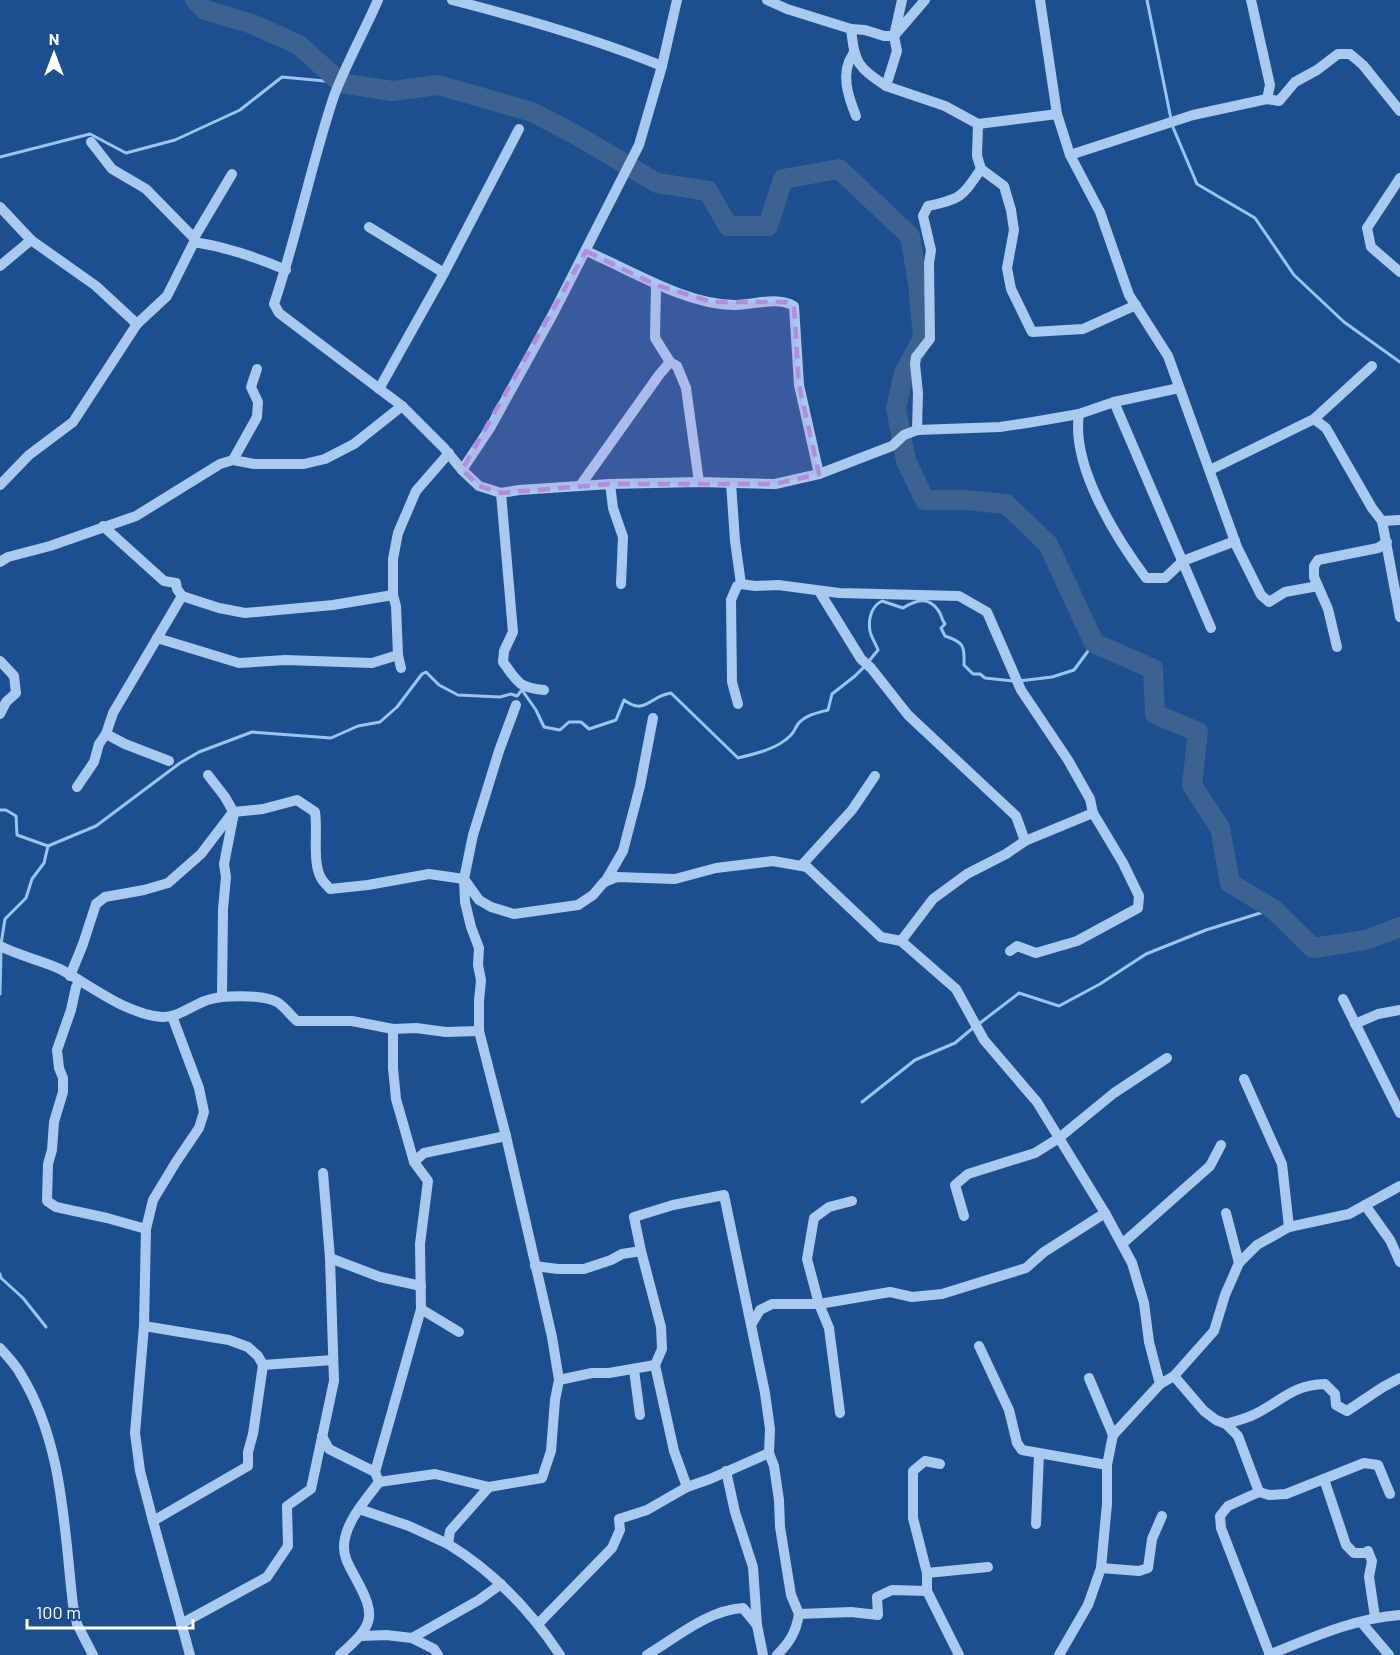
<svg xmlns="http://www.w3.org/2000/svg" width="1400" height="1655" font-family="Barlow,sans-serif">
<style>
.lines{fill:none;stroke-linecap:round;stroke-linejoin:round}
.stream{stroke:#9cc4f0;stroke-width:3}
.river{stroke:#3c6290;stroke-width:20}
.minor{stroke:#a9c9ee;stroke-width:10}
.marked{fill:#b68bdc;fill-opacity:0.2;stroke:#b68bdc;stroke-width:4.5;stroke-dasharray:12 8;stroke-linejoin:round}
</style>
<rect width="100%" height="100%" fill="#1b4f8f"/>
<g class="lines">
<!-- stream -->
<g class="stream">
<path d="M1147 0 1171 119"/>
<path d="M1172 125 1197 184 1255 218 1294 275 1344 322 1400 362"/>
<path d="M0 157 90 134 126 153 175 140 240 110 282 77 336 82"/>
<path d="M869 661 878 650C876 644 871 637 870 631 868 620 871 606 882 601L903 608C916 600 928 596 938 610 942 615 941 619 945 624L941 628 945 636C963 642 965 645 964 665L973 674H980L985 678 1013 681"/>
<path d="M1019 681 1052 677 1074 670 1094 643"/>
<path d="M0 810H6L16 816 17 835 48 846 96 826 180 763 199 752 252 732 331 738 358 726 380 722 397 707 422 674 426 672 439 685 458 695 500 697 511 694 517 696 522 690 536 710 544 727 560 730 569 722H581L589 729 616 720 624 700C646 716 649 696 671 693L738 758C755 754 777 749 790 736 794 733 795 728 798 724 805 715 817 713 828 710L832 694 855 676 865 666"/>
<path d="M1 944 5 919 26 898 32 879 44 863 48 846"/>
<path d="M0 994 1 951"/>
<path d="M980 1023 1019 993 1059 1006 1100 984 1146 954 1206 930 1273 909"/>
<path d="M862 1102 915 1060 955 1043 974 1027"/>
<path d="M0 1274 1 1278 23 1298 46 1327"/>
</g>
<!-- river -->
<path class="river" d="M195 0 205 10 252 24 299 45 341 83 392 91 438 85 532 112 578 136 657 183 708 191 728 226H768L783 179 839 169 910 236 918 283 923 338 904 373 896 408 906 461 925 500H965L1006 504 1048 544 1094 643 1153 669 1155 714 1198 732 1192 785 1220 828 1230 883 1273 909 1313 948 1366 940 1400 927"/>
<!-- minor -->
<g class="minor">
<path d="M378 0C364 32 346 64 334 96 311 165 297 236 274 304L279 313 402 406"/>
<path d="M452 0C523 18 593 38 662 66"/>
<path d="M767 0 787 9 851 29 865 30 884 36H894L925 0"/>
<path d="M902 0 894 36 897 51 886 86 945 106 978 124 1057 114"/>
<path d="M1040 0 1057 114 1070 155 1100 212 1129 295 1168 356 1237 547 1261 595 1269 602 1285 592 1318 586"/>
<path d="M851 29C855 64 857 66 886 86"/>
<path d="M853 54C840 73 848 96 856 116"/>
<path d="M1267 99 1279 101 1295 82 1317 70 1338 54H1350L1363 65 1400 111"/>
<path d="M978 124 977 156 981 169 1004 186 1011 210 1014 230 1007 268 1011 289 1032 332 1083 329 1136 305"/>
<path d="M1070 155 1193 115 1267 99 1270 85 1251 0"/>
<path d="M1400 178 1367 228 1371 247 1400 272"/>
<path d="M0 207 31 240 96 286 137 324"/>
<path d="M369 227 444 273"/>
<path d="M194 238 232 174"/>
<path d="M194 242C226 247 256 257 286 270"/>
<path d="M586 251C631 270 686 305 735 305 754 305 776 296 794 306L799 385 819 474"/>
<path d="M0 266 31 240"/>
<path d="M670 362 677 366 686 388 699 482"/>
<path d="M379 389 444 273 519 129"/>
<path d="M1114 402 1211 628"/>
<path d="M1079 414C1071 466 1116 538 1146 578H1165L1183 561 1235 541"/>
<path d="M1314 419 1326 428 1372 508 1382 521 1400 617"/>
<path d="M917 430 918 393 915 364 916 357 930 339 929 263 931 250 923 216 928 206C961 199 962 197 981 169"/>
<path d="M233 460 257 417 258 402 251 387 257 369"/>
<path d="M462 470 479 486 501 493 519 490 610 484 699 482 775 484 819 474 892 446 904 435 917 430 1000 427 1033 422 1079 414 1114 402 1179 388"/>
<path d="M1210 470 1314 419 1372 366"/>
<path d="M731 483 735 541 741 584 737 586 731 600 732 682 738 704"/>
<path d="M610 484 613 508 623 537 621 584"/>
<path d="M0 485 29 455 73 422 137 324 167 296 194 242V238L146 189 112 169 91 142"/>
<path d="M580 486 659 375 670 362 655 338 656 285"/>
<path d="M501 493 513 632 504 651 503 662C518 682 517 687 544 690"/>
<path d="M1382 521 1400 520"/>
<path d="M0 562 8 557 50 546 136 516 220 464 233 460 254 464H304L325 459 354 444 402 406 444 448 462 470 490 428 554 312 639 145 662 66 677 0"/>
<path d="M741 584 755 586 778 585 839 593 959 596 987 612 1021 690 1068 760 1090 799 1093 813 1123 863 1139 896 1138 908 1077 941 1036 953 1017 946 1010 951"/>
<path d="M819 591 861 659 871 668 908 715 1016 816 1025 841"/>
<path d="M182 596 219 608 245 613 333 605 393 595"/>
<path d="M157 638 239 663 285 660 372 663 398 655"/>
<path d="M1337 647 1328 609 1314 577V566L1318 560 1378 548 1387 542"/>
<path d="M0 661 14 676 16 693 6 702 0 714"/>
<path d="M401 668 398 655 396 606 393 595V559L398 533 416 491 449 453"/>
<path d="M106 734 125 744 169 761"/>
<path d="M208 775 225 797 234 813 224 864 226 877 223 909 222 996"/>
<path d="M77 787 94 762 99 744 106 734 113 713 182 596 177 589 176 583 164 581 103 526"/>
<path d="M801 866 852 810 875 776"/>
<path d="M605 882 623 851 640 786 653 718"/>
<path d="M901 941 933 899 967 874 1006 854 1025 841 1093 813"/>
<path d="M0 946C19 956 41 960 60 969 92 986 125 1014 162 1017 177 1018 191 1006 205 1001 219 995 264 994 277 1002 284 1006 290 1015 297 1021H352L393 1029 416 1028 446 1032 479 1031"/>
<path d="M70 976 83 944 96 904 105 897 144 890 168 883 201 854 233 812 263 809 297 800 315 812C318 831 312 862 321 878 323 882 327 885 330 889L368 885 429 874 464 879 479 900 491 907 514 914 578 905 593 895 604 882 617 877 675 879 716 868 773 861 807 867 881 937 901 941 956 989 984 1040 1037 1102 1105 1213 1132 1263 1144 1303 1149 1342 1160 1384"/>
<path d="M79 982 76 987 71 1010 57 1050 59 1068 63 1078V1092L54 1122 52 1150 48 1164 47 1201 56 1207 107 1218 146 1229"/>
<path d="M1343 999 1400 1113"/>
<path d="M172 1016 199 1088 204 1112 199 1128 176 1162 153 1200 146 1229 144 1326 135 1433 140 1471 153 1521 190 1655"/>
<path d="M1355 1024 1378 1014 1400 1010"/>
<path d="M1244 1079 1282 1164 1289 1227"/>
<path d="M414 1162 424 1153 506 1136"/>
<path d="M1365 1205 1390 1240 1400 1262"/>
<path d="M1226 1213 1239 1263"/>
<path d="M964 1216 955 1185 968 1174 1035 1153 1059 1138 1114 1093 1167 1058"/>
<path d="M1122 1244 1210 1166 1221 1145"/>
<path d="M641 1251 661 1327 662 1349 655 1365 674 1451 687 1487 710 1479 769 1453"/>
<path d="M330 1258 380 1277 421 1286"/>
<path d="M535 1266 558 1269H584L611 1260 622 1254 641 1251 634 1217 673 1205 724 1195 751 1325"/>
<path d="M421 1309 459 1332"/>
<path d="M144 1326 229 1340 248 1347 258 1356 263 1365 333 1360"/>
<path d="M979 1346 1009 1410 1017 1443 1022 1450 1107 1465"/>
<path d="M0 1348C7 1356 15 1364 20 1373 63 1442 64 1527 73 1605L77 1624 93 1655"/>
<path d="M634 1370 640 1415"/>
<path d="M1174 1376 1204 1411 1216 1420 1226 1424 1238 1436 1259 1492 1269 1495 1286 1494 1364 1463 1378 1465 1390 1494"/>
<path d="M1089 1378 1113 1435"/>
<path d="M559 1380 592 1373H609L655 1365"/>
<path d="M840 1413 829 1328 819 1304 807 1259 814 1218 829 1207 852 1201"/>
<path d="M1226 1424C1235 1421 1245 1419 1253 1415 1281 1402 1291 1385 1325 1384L1335 1394 1336 1405 1347 1411 1383 1387 1400 1378"/>
<path d="M322 1436 329 1449 375 1472"/>
<path d="M726 1471 735 1512 753 1567 757 1625 763 1655"/>
<path d="M1324 1479 1346 1545 1354 1553H1365L1368 1551 1372 1561 1369 1577 1375 1617"/>
<path d="M379 1482 435 1474 489 1487 542 1478 551 1451 555 1400 559 1380 552 1337 506 1136 479 1031V1001L481 980 478 965 479 948 471 927 465 902 464 879 473 835 499 751 516 705"/>
<path d="M489 1487 450 1531 448 1544C494 1572 530 1610 560 1655"/>
<path d="M1259 1492 1228 1506 1220 1516 1221 1528 1270 1655"/>
<path d="M359 1509 409 1526 448 1544"/>
<path d="M153 1521 248 1466V1452L253 1434 263 1365"/>
<path d="M1036 1524 1039 1455"/>
<path d="M1101 1568 1139 1571 1148 1568 1152 1539 1162 1516"/>
<path d="M927 1573 988 1567"/>
<path d="M927 1591V1573L913 1518V1471L925 1461 940 1464"/>
<path d="M799 1614 791 1595 780 1527 779 1500 774 1466 769 1453 770 1429 765 1393 751 1325 760 1310 772 1304H819L890 1292 912 1297 942 1294 1026 1268 1044 1252 1105 1213"/>
<path d="M1361 1622 1389 1655"/>
<path d="M539 1623 612 1548 620 1530 619 1519 647 1510 687 1487"/>
<path d="M181 1624 267 1577 288 1546 287 1506 311 1489 334 1381 330 1258 323 1173"/>
<path d="M361 1636 386 1635 412 1638 479 1600 501 1584"/>
<path d="M412 1638 434 1649 438 1655"/>
<path d="M340 1655C373 1625 378 1618 355 1577 350 1567 344 1559 344 1547 344 1523 366 1500 379 1482L375 1472 421 1309 420 1244 428 1181 414 1162 396 1099 393 1068V1029"/>
<path d="M647 1655C677 1637 708 1610 743 1608L756 1624"/>
<path d="M777 1655C790 1642 796 1632 799 1614L851 1612 878 1615 877 1597 892 1590 927 1591 959 1655"/>
<path d="M1059 1655 1088 1605 1101 1568 1107 1504V1465L1113 1435 1160 1384 1174 1376 1214 1331 1225 1295 1239 1263 1257 1245 1289 1227 1349 1214 1400 1186"/>
<path d="M1269 1655C1311 1638 1355 1618 1400 1615"/>
</g>
</g>
<!-- marked area -->
<path class="marked" d="M586 251 656 285 712 302H786L794 306 799 385 819 474 775 484H610L501 493 479 486 462 470Z"/>
<!-- north arrow -->
<g transform="translate(54 54)" stroke="#1b4f8f" stroke-width="4.5" paint-order="stroke">
<path d="M0-4.5L10 22L0 15L-10 22Z" fill="#ffffff"/>
<text y="-9" font-size="16" font-weight="bold" text-anchor="middle" fill="#ffffff">N</text>
</g>
<!-- scale -->
<path d="M27 1619v9h166v-9" fill="none" stroke="#ffffff" stroke-width="3"/>
<text x="36" y="1619" font-size="18" fill="#ffffff" stroke="#1b4f8f" stroke-width="4.5" paint-order="stroke">100 m</text>
</svg>
